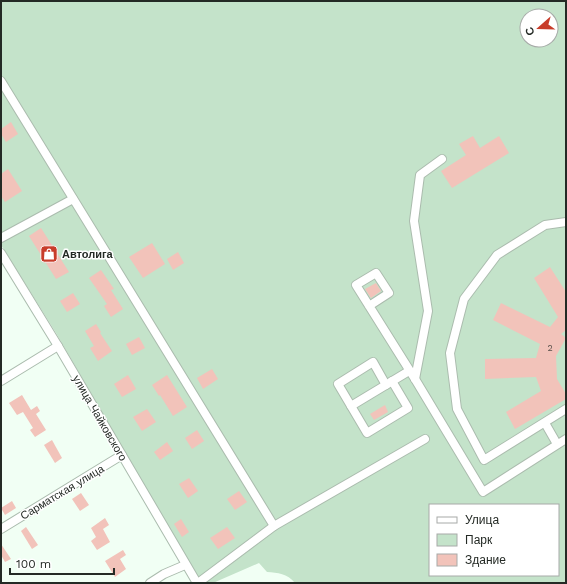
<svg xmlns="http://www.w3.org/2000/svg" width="567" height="584" font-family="'Work Sans',sans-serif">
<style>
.green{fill:#c4e3ca;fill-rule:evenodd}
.building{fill:#f2c3ba}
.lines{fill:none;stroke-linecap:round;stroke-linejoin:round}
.minor-casing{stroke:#abbcae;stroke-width:10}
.minor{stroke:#fff;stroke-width:8}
.labels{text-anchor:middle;stroke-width:3;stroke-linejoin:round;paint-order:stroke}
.number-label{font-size:9px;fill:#58504a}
.poi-label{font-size:11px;font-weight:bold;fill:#242a25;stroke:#fff;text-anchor:start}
.street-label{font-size:11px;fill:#242a25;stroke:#fff}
</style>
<rect width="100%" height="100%" fill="#f1fff4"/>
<!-- green -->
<path class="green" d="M1 1H566V583H295C287 573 278 573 267 572L259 563 213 583H201L56 333 1 245ZM527 16H551V40H527ZM430 505H558V575H430Z"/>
<!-- building -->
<g class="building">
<path d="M11 122 18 134 6 142 1 134V129Z"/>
<path d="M473 136 480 148 499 136 509 153 452 188 441 171 466 155 459 144Z"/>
<path d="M8 169 22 191 5 202 1 196V174Z"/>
<path d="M41 228 69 272 56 279 29 236Z"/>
<path d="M152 243 165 264 143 278 129 257Z"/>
<path d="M178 252 184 263 173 270 167 259Z"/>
<path d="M550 267 566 292V330L561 334 566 338 556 356 557 379 566 394V399L515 429 506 412 541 391 536 377 485 379V359L536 358 540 344 493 320 501 303 550 327 558 317 534 278Z"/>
<path d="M101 270 114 289 111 290 123 309 111 317 104 306 107 304 89 278Z"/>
<path d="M376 283 381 291 371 298 365 289Z"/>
<path d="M73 293 80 304 67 312 60 301Z"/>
<path d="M96 324 101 332 100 333 112 351 98 361 90 348 94 346 85 331Z"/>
<path d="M139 337 145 348 132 355 126 344Z"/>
<path d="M212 369 218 379 203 389 197 378Z"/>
<path d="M128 375 136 389 122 397 114 384Z"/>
<path d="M167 375 187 407 173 416 160 395 159 396 152 385Z"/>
<path d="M22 395 31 410 37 406 40 411 36 414 46 430 35 437 30 430 33 428 23 412 17 415 9 403Z"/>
<path d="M385 405 388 412 374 420 370 414Z"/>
<path d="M147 409 156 422 142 431 133 417Z"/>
<path d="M197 430 204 441 192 449 185 438Z"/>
<path d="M52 440 62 458 55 463 44 445Z"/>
<path d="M167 442 173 451 160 460 154 452Z"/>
<path d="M189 478 198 491 188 498 179 484Z"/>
<path d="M239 491 247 502 235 510 227 499Z"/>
<path d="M81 493 89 505 80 511 72 499Z"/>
<path d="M12 501 16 508 5 515 1 508Z"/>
<path d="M105 518 109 525 103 529 110 542 97 550 91 541 96 537 91 528Z"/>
<path d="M181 519 189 532 182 537 174 524Z"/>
<path d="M26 527 38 545 32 549 21 531Z"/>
<path d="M227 527 235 538 218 549 210 538Z"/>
<path d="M1 544 11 559 5 562 1 555Z"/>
<path d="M123 550 126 555 120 559 126 569 115 577 105 561Z"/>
</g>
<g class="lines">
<defs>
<g id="minor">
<path d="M1 81 274 526"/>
<path d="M566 222 545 225 497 255 464 299 450 353 457 409 484 460 566 409"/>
<path d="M1 238 73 199"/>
<path d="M1 253 58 346 197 583"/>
<path d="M369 306 389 293 376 273 356 285 415 379 483 492 566 439"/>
<path d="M415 379 428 311 414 221 420 175 442 159"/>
<path d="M1 381 58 346"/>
<path d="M386 385 373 362 338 384 367 433 408 408 392 381"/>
<path d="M351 406 409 371"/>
<path d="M545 423 557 444"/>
<path d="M1 529 122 455"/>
<path d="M150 583 164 574 185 565"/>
<path d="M198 583 274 526 425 439"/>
</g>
</defs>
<!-- minor casing -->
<use href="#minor" class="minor-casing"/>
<!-- minor -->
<use href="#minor" class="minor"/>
</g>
<!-- icons -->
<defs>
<symbol id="shop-square" viewBox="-11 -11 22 22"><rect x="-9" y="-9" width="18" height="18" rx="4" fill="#c83c2a" stroke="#fff"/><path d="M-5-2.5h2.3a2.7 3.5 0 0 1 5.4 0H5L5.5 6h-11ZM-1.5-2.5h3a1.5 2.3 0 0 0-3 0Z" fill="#fff"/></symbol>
</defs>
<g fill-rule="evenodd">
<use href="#shop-square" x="39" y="244" width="20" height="20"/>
</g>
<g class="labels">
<!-- number labels -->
<g class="number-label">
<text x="550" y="351">2</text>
</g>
<!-- poi labels -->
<g class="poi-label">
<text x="62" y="258">Автолига</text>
</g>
<!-- street labels -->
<g class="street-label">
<text transform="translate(100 418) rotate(60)" y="4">улица Чайковского</text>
<text transform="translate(62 492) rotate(-31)" y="4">Сарматская улица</text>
</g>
</g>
<!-- border -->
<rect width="567" height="584" fill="none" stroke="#242a25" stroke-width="4"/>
<!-- legend -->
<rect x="429" y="504" width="130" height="72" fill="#ffffff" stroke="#a7aaa8"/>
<rect x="437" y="517" width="20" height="6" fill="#ffffff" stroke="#a7aaa8"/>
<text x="465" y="524" font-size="12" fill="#242a25">Улица</text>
<rect x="437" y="534" width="20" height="12" fill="#c4e3ca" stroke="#a7aaa8"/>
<text x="465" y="544" font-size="12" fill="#242a25">Парк</text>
<rect x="437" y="554" width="20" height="12" fill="#f2c3ba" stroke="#a7aaa8"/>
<text x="465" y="564" font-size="12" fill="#242a25">Здание</text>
<!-- north arrow -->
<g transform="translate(539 28) rotate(250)"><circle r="19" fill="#ffffff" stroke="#a7aaa8"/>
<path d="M0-3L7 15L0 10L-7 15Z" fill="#c83c2a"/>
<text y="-6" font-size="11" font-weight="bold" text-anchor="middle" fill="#242a25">С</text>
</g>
<!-- scale -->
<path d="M10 568v6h104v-6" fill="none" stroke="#242a25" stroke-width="2"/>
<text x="16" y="568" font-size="12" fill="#242a25" stroke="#ffffff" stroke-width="3" paint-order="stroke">100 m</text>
</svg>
